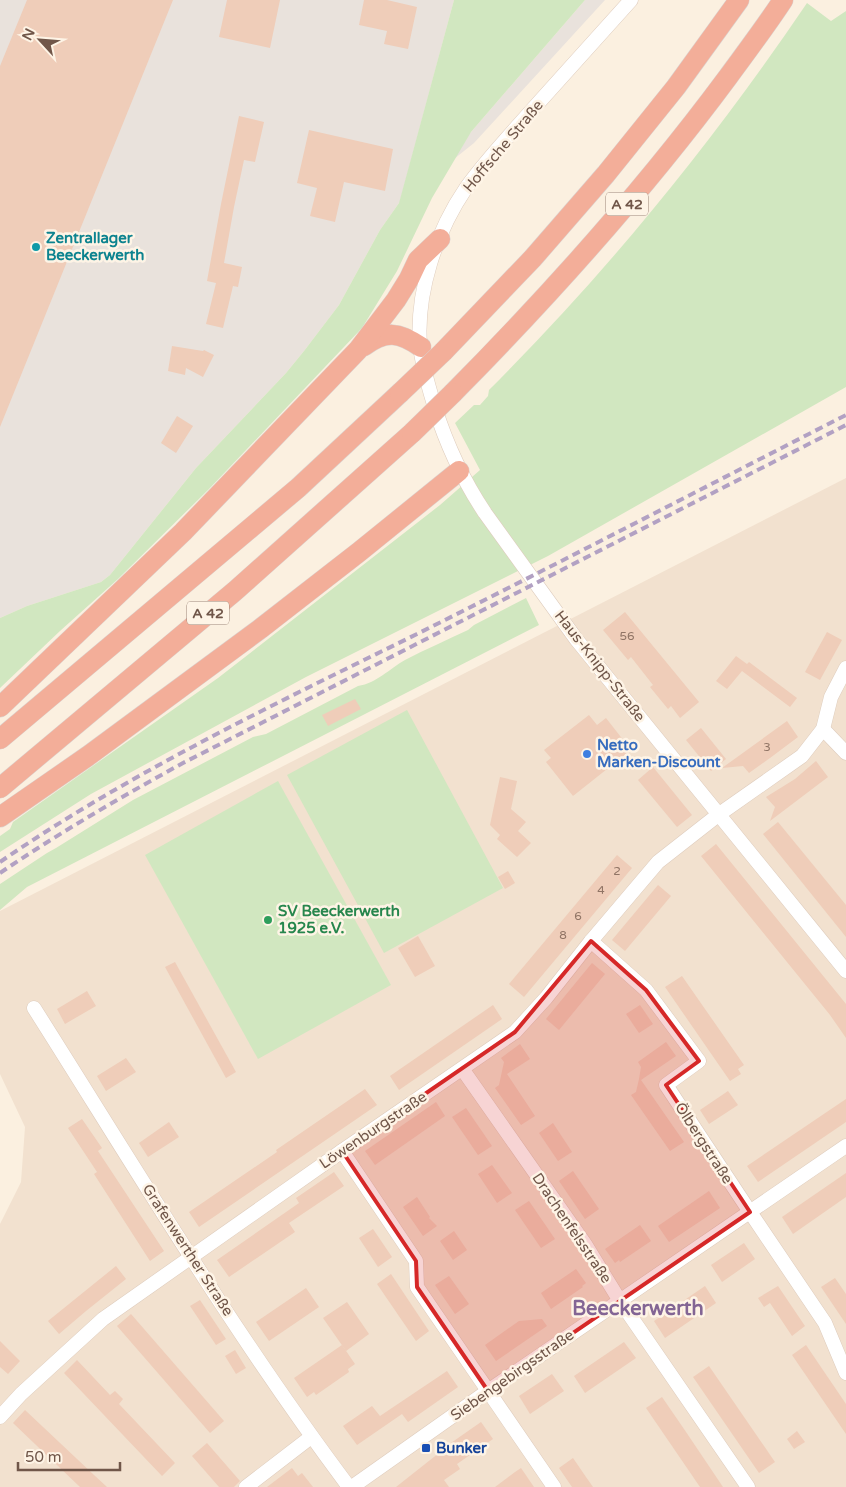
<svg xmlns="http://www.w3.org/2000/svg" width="846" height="1487" font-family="'Varela Round',sans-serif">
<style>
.residential{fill:#f2e1cf}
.industrial{fill:#e9e2dc}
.green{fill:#d1e7c0}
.building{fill:#efcdb9}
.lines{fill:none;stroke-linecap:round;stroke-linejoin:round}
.minor-casing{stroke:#deccbd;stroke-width:15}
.highway-casing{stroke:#dad3d0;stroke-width:21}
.minor{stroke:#fff;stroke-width:14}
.highway{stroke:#f3ae99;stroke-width:20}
.rail{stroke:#b2a1c3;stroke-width:4;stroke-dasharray:8 5;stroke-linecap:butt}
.highway-bridge-casing{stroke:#dad3d0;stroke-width:21;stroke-linecap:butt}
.highway-bridge{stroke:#f3ae99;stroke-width:20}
.marked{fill:#d62828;fill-opacity:0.2;stroke:#d62828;stroke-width:4;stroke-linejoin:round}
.culture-dot{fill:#0f9aa8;stroke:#fef4e6;stroke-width:2}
.shop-dot{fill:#3f7fe0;stroke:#fef4e6;stroke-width:2}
.leisure-dot{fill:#2e9e5b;stroke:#fef4e6;stroke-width:2}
.transit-dot{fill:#1a4fb4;stroke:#fef4e6;stroke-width:2}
.labels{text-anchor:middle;stroke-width:5;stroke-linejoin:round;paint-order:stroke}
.number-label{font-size:12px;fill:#907465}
.shield{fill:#fef4e6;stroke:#9b8578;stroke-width:1}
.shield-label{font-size:14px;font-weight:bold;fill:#705649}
.street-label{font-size:15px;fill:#705649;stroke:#fef4e6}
.culture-label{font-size:15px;font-weight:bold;fill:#0d838f;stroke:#fef4e6;text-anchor:start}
.shop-label{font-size:15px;font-weight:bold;fill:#366cbe;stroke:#fef4e6;text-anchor:start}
.leisure-label{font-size:15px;font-weight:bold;fill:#27864d;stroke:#fef4e6;text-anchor:start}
.transit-label{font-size:15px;font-weight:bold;fill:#164399;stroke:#fef4e6;text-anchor:start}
.district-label{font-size:20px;font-weight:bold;fill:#836594;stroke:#fef4e6}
</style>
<rect width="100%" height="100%" fill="#fbf0e0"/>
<!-- residential -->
<path class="residential" d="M846 478V1487H0V1224L21 1182 25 1127 0 1074V911Z"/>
<!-- industrial -->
<path class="industrial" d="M0 0H454L400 201 471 132 585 0H605L474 143 399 203 380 230 339 305 304 351 286 373 196 468 110 575 101 582 27 606 0 618Z"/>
<!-- green -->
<g class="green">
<path d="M454 0H585L471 132 432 198 397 271 362 328 209 489 118 579 60 631 0 688V618L27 606 101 582 110 575 196 468 286 373 304 351 339 305 380 230 399 203Z"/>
<path d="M807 3 831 21 846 11V387L548 556 306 677 91 794 0 852V836L10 829 13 822 218 678 440 505 480 470 455 423 474 405H480L488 396 489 390C609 270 712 143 807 3Z"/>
<path d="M526 598 539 625 27 887 0 910V884L47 853 56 848 133 800 253 737 266 734 358 686C377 683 389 669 405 660 426 649 447 640 468 630L474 625Z"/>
<path d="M407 710 503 888 384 953 287 775Z"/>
<path d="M278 781 391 985 258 1059 145 855Z"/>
</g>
<!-- building -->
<g class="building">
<path d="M27 0H173L0 427V66Z"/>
<path d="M227 0H280L270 48 219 37Z"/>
<path d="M364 0H387L417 7 408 49 384 44 387 31 359 25Z"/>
<path d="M239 116 264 122 255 162 244 160 234 207 224 263 242 267 238 287 233 286 223 328 206 324 216 283 207 281 221 204Z"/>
<path d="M309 130 393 149 385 191 344 182 335 222 310 216 317 188 297 183Z"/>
<path d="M172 346 203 351 204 350 214 355 203 377 186 368 185 375 168 371Z"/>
<path d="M177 416 193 426 176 453 161 443Z"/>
<path d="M625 612 699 702 680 718 671 706 668 709 650 687 653 685 631 657 628 660 603 630Z"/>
<path d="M827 632 842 640 820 680 805 672Z"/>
<path d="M736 656 747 664 749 662 797 698 790 707 742 671 727 689 716 681Z"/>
<path d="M355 699 361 709 328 726 322 715Z"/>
<path d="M589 715 597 725 606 718 631 750 573 796 546 762 551 758 544 750Z"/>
<path d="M787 721 798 737 770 758 749 773 743 766 722 768Z"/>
<path d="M701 728 726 759 711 771 686 740Z"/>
<path d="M816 761 828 777 770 821 775 807 766 797 795 779Z"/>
<path d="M653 767 692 815 677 827 638 780Z"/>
<path d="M500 777 517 781 511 809 526 822 518 831 531 843 517 857 497 839 500 835 490 825Z"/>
<path d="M778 822 846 905V937L763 834Z"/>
<path d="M716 844 846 1004V1038L830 1015 701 856Z"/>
<path d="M617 855 632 868 524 997 509 984Z"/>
<path d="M508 871 515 883 505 889 498 877Z"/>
<path d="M658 885 671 896 625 951 612 940Z"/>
<path d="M418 936 435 966 415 977 398 948Z"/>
<path d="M175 962 236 1072 226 1078 165 967Z"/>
<path d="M592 963 605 974 559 1030 546 1019Z"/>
<path d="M682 976 744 1065 738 1069 741 1074 730 1081 665 987Z"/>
<path d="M87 991 96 1006 65 1024 57 1009Z"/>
<path d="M493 1005 502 1019 399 1090 390 1076Z"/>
<path d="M640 1005 653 1024 639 1033 626 1014Z"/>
<path d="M666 1042 676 1056 641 1080 684 1142 670 1151 631 1095 636 1092 639 1079 641 1067 638 1062Z"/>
<path d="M520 1044 530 1059 507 1074 535 1116 521 1125 495 1088 499 1085 504 1062 501 1058Z"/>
<path d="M126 1058 136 1072 106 1091 97 1076Z"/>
<path d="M365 1089 377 1105 199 1227 189 1212 277 1152 276 1150Z"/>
<path d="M728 1091 738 1105 709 1124 700 1110Z"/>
<path d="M846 1099V1122L758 1182 747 1166Z"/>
<path d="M436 1102 445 1116 375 1165 365 1151Z"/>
<path d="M466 1108 492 1146 478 1155 452 1117Z"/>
<path d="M82 1119 102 1148 98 1151 164 1251 150 1261 94 1174 97 1172 68 1128Z"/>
<path d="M169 1122 179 1137 148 1157 139 1143Z"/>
<path d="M553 1123 572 1152 558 1161 539 1133Z"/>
<path d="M492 1165 512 1193 497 1203 478 1174Z"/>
<path d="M573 1171 599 1209 585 1219 559 1181Z"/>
<path d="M334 1172 344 1186 289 1223 295 1232 229 1277 217 1260 299 1203 296 1198Z"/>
<path d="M846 1173V1197L793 1234 782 1217Z"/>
<path d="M709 1191 720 1208 669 1242 658 1226Z"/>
<path d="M417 1197 430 1217 429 1218 437 1226 423 1236 403 1207Z"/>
<path d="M529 1201 555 1239 541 1248 515 1210Z"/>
<path d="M640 1225 651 1241 620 1262 619 1260 615 1263 605 1249Z"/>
<path d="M373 1229 392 1257 378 1267 359 1238Z"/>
<path d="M454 1231 467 1250 453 1260 440 1241Z"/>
<path d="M744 1243 755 1259 722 1282 711 1265Z"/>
<path d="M116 1266 126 1279 86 1311 59 1334 48 1321Z"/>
<path d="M576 1269 586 1283 582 1286 583 1287 551 1309 541 1293Z"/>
<path d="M391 1274 429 1331 416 1341 377 1284Z"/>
<path d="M449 1276 469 1304 455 1314 435 1285Z"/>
<path d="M835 1278 846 1294V1324L821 1287Z"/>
<path d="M705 1286 716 1303 665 1338 654 1321Z"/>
<path d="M778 1286 805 1326 792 1336 770 1303 764 1307 758 1298Z"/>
<path d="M306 1288 319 1307 269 1341 256 1322Z"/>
<path d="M200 1300 226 1339 216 1345 190 1306Z"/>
<path d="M347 1302 369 1334 346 1351 323 1318Z"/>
<path d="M131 1314 224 1421 210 1433 117 1326Z"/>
<path d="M542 1319 547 1326 496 1361 485 1345 519 1321Z"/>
<path d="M0 1341 20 1361 8 1374 0 1367Z"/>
<path d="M624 1342 636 1358 585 1393 574 1376Z"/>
<path d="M342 1345 355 1364 348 1369 349 1372 316 1395 314 1392 307 1397 294 1378Z"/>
<path d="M806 1345 846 1404V1434L792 1355Z"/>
<path d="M235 1350 246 1368 236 1374 225 1356Z"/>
<path d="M77 1360 110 1395 115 1391 123 1399 119 1404 175 1463 162 1476 64 1373Z"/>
<path d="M709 1366 775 1462 759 1473 693 1377Z"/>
<path d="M447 1371 458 1387 408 1422 402 1414 357 1445 343 1426 372 1406 380 1416Z"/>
<path d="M552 1374 564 1391 530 1414 519 1396Z"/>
<path d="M662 1397 684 1429 723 1487H700L646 1408Z"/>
<path d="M25 1410 94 1475 107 1487H80L13 1423Z"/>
<path d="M481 1422 493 1439 457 1464 460 1469 444 1480 449 1487H396L439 1453 438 1452Z"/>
<path d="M797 1431 805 1442 794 1449 787 1439Z"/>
<path d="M207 1443 240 1481 234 1487H219L192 1456Z"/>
<path d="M573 1458 586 1477 593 1487H572L559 1468Z"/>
<path d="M292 1468 298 1476 302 1473 313 1487H267Z"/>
<path d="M521 1468 534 1487H495L515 1472Z"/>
</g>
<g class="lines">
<defs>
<g id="minor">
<path d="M631 0C598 37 565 73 532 110 510 135 486 160 466 188 436 232 416 292 420 345 422 366 429 388 435 408 447 446 463 480 485 513L576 639 846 971"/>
<path d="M823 729 846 753"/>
<path d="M591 941 646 990 699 1061 666 1085 750 1212 825 1323 846 1373"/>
<path d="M34 1008C136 1169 234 1334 349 1487"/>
<path d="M463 1070 585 1244 620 1301 748 1487"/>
<path d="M342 1151 416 1261 417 1287 554 1487"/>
<path d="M0 1417 21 1394 103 1319 342 1151 515 1032 546 998 591 941 658 862 718 815 802 756 823 729 831 697 846 668"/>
<path d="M246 1487 311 1437"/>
<path d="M352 1487 488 1391 846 1146"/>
</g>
<g id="highway">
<path d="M364 346C386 330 399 332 421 347"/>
<path d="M443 352 533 258 606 174 676 87 739 0"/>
<path d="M453 393C551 294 645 189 728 77 747 51 766 26 783 0"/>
<path d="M0 707 183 532 358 350 396 300 409 279 418 260 440 239"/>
<path d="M0 739 298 488 400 393"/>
<path d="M0 788 235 591 412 433"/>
<path d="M0 817 88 756 260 629 359 552 459 471"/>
</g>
</defs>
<!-- minor casing -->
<use href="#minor" class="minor-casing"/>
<!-- highway casing -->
<use href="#highway" class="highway-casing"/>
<!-- minor -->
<use href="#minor" class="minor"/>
<!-- highway -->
<use href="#highway" class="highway"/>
<!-- rail -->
<g class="rail">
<path d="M0 862C131 772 275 704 417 634 561 562 703 488 846 415"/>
<path d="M0 873C59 833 121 797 183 763L846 425"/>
</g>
<defs>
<g id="highway-bridge">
<path d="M400 393 443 352"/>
<path d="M412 433 453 393"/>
</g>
</defs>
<!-- highway-bridge casing -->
<use href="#highway-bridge" class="highway-bridge-casing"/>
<!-- highway-bridge -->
<use href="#highway-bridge" class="highway-bridge"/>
</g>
<!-- marked area -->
<path class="marked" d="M591 941 646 990 699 1061 666 1085 750 1212 488 1391 417 1287 416 1261 342 1151 515 1032Z"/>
<!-- markers -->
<circle class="culture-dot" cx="36" cy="247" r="5"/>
<circle class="shop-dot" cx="587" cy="754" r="5"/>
<circle class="leisure-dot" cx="268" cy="920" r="5"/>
<rect class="transit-dot" x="421" y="1443" width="10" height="10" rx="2.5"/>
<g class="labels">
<!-- number labels -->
<g class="number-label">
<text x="627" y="640">56</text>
<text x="767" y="751">3</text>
<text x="617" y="875">2</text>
<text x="601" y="894">4</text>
<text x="578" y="920">6</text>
<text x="563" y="939">8</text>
</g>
<!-- shield labels -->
<g class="shield">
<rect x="606" y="192.5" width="42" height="23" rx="4"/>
<rect x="187" y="601.5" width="42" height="23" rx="4"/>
</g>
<g class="shield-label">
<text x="627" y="209">A 42</text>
<text x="208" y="618">A 42</text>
</g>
<!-- street labels -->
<g class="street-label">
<text transform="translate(503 146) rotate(-50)" y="5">Hoffsche Straße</text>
<text transform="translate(600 666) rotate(52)" y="5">Haus-Knipp-Straße</text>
<text transform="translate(373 1130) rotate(-34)" y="5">Löwenburgstraße</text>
<text transform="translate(704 1143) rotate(57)" y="5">Ölbergstraße</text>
<text transform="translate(572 1228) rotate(56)" y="5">Drachenfelsstraße</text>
<text transform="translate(188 1250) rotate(57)" y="5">Grafenwerther Straße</text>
<text transform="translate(512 1375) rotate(-35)" y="5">Siebengebirgsstraße</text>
</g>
<!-- culture labels -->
<g class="culture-label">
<text x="46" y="243">Zentrallager<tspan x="46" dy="17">Beeckerwerth</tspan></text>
</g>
<!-- shop labels -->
<g class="shop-label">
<text x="597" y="750">Netto<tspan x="597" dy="17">Marken-Discount</tspan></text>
</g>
<!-- leisure labels -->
<g class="leisure-label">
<text x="278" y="916">SV Beeckerwerth<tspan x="278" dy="17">1925 e.V.</tspan></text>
</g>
<!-- transit labels -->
<g class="transit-label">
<text x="436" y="1453">Bunker</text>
</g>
<!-- district labels -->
<g class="district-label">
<text x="638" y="1315">Beeckerwerth</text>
</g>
</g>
<!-- north arrow -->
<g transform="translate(40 40) rotate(296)" stroke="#fef4e6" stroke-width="4" paint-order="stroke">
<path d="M0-4L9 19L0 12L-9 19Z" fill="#705649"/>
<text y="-8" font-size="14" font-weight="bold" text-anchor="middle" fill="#705649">N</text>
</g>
<!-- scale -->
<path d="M18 1462v8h102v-8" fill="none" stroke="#705649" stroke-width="2.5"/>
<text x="25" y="1462" font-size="15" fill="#705649" stroke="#fef4e6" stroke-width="4" paint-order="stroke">50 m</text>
</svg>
